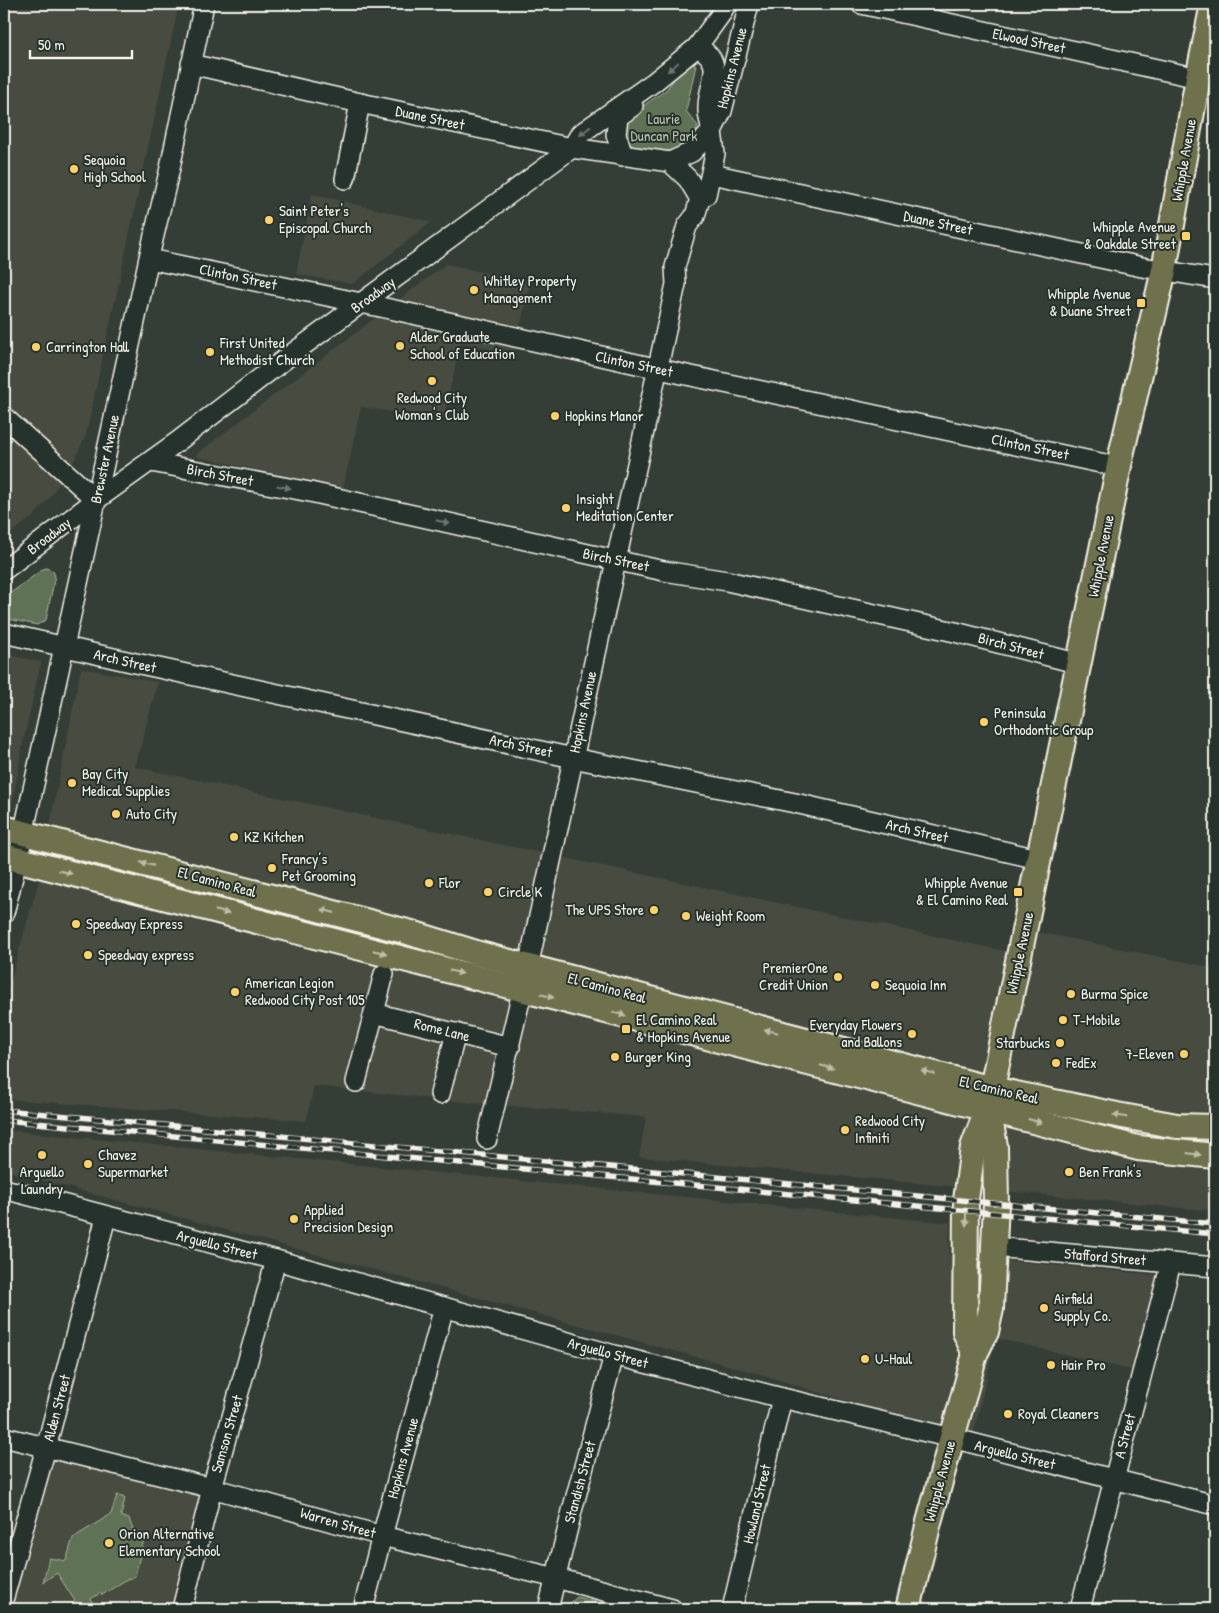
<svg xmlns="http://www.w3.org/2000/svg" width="1219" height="1613" font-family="'Patrick Hand',sans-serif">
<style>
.built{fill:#474b40}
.green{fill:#607254;stroke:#aab29e}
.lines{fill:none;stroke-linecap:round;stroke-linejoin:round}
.minor-casing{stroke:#f4f1e8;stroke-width:22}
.major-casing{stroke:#f4f1e8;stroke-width:28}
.minor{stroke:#26332d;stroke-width:19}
.major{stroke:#6e714b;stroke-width:24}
.rail-casing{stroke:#f4f1e8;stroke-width:5.5}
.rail{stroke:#26332d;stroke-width:4;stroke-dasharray:11;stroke-linecap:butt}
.oneway{fill:#6e766e}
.oneway2{fill:#bebea9}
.poi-dot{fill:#ffd166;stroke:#26332d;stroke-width:2}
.labels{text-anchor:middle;stroke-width:4;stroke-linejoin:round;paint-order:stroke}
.street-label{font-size:15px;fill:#f4f1e8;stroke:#26332d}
.park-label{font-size:15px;fill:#b9bead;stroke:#26332d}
.poi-label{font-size:15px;fill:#f4f1e8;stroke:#26332d;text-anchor:start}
</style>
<rect width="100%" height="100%" fill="#353e36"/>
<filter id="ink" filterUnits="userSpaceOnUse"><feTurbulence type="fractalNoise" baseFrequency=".02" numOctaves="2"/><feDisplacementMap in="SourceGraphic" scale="10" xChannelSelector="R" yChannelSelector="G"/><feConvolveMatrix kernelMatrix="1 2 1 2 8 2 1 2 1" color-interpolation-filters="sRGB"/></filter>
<g filter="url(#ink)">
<!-- built -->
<g class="built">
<path d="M4 4H179L86 435 73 463 48 500 33 517 4 538Z"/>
<path d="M312 194 431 222 353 284 296 274Z"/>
<path d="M446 264 530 283 514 355 461 342 443 420 361 407 343 489 194 456Z"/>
<path d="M4 654 41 662 23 743 11 810 4 808Z"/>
<path d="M81 668 158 682 135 767 1005 951 1038 932 1215 968V1211L639 1157 646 1117 473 1103 314 1086 306 1121 4 1099V1004L39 880Z"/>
<path d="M4 1130 950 1223 949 1255 1178 1277 1152 1375 996 1338 972 1440 760 1374 4 1170Z"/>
<path d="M46 1448 212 1488 182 1609H4V1597Z"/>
</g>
<!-- green -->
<g class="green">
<path d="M693 64 696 65 686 111 698 126 693 143 672 155 638 150 628 143 625 132 628 121 633 113 666 90 678 74Z"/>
<path d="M47 568 53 571 55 576 46 620 37 625 4 618V598L43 569Z"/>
<path d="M117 1495 125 1498 121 1516 129 1519 133 1530 145 1535 135 1576 130 1579 129 1578 102 1595 100 1593 91 1599 92 1602 83 1608V1609H80L57 1573 43 1582 49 1558 66 1561 73 1538 111 1514Z"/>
<path d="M577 1597 625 1609H566L567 1606Z"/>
</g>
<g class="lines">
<defs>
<g id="minor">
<path d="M861 4 1198 78"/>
<path d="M191 64 360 103 572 148 670 162 688 179 700 199"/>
<path d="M623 156 616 134 618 117 633 106"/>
<path d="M670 162 692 152 712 131C711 125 708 117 708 111 706 85 729 63 697 47"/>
<path d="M712 174 1142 267 1215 279"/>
<path d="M345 179 360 103"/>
<path d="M149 259 390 309 682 374 1119 467"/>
<path d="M4 417 96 500"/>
<path d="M151 462 310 492 664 571 727 581 955 632 1080 664"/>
<path d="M4 570 96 500 177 442 293 353 572 148 580 134 654 82 697 47 721 14 726 4"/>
<path d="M4 633 131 662 573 758 795 803 1038 859"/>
<path d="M4 913 19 853 152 244 170 168 204 4"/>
<path d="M374 1013 510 1047"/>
<path d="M356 1082 384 974"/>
<path d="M440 1094 456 1033"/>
<path d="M487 1139 528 967 676 284 675 267 687 226 695 216 700 199 706 195 715 154 712 131 722 111 749 4"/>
<path d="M4 1189 276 1260 614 1355 782 1398 952 1438 1215 1505"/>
<path d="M994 1247 1215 1267"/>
<path d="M4 1437 212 1488 382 1536 556 1578 672 1609"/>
<path d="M4 1597 46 1448 106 1217"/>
<path d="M182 1609 212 1488 276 1260"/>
<path d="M363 1609 382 1536 444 1307"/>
<path d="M548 1609 572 1511 614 1355"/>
<path d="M732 1609 782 1398"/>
<path d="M1080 1609 1171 1263"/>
</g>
<g id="major">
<path d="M4 828 408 932 476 953 992 1089 1117 1115 1177 1126 1215 1127"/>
<path d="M4 856 1138 1148 1215 1156"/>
<path d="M975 1354 965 1332 966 1200 973 1147 988 1108 1122 451 1164 270 1198 78 1213 4"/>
<path d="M908 1609 929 1522 975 1354 986 1332 991 1309 996 1203 995 1146 988 1108"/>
</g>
</defs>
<!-- minor casing -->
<use href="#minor" class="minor-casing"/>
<!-- major casing -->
<use href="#major" class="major-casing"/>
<!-- minor -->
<use href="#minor" class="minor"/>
<!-- major -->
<use href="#major" class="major"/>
<defs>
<g id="rail">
<path d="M4 1110 1215 1224"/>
<path d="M4 1120 1215 1234"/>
</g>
</defs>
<!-- rail casing -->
<use href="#rail" class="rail-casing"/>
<!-- rail -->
<use href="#rail" class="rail"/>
</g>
<!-- one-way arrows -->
<defs><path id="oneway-solid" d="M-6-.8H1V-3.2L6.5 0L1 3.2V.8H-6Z" transform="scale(1.25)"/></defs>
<g class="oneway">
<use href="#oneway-solid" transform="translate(673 67) rotate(140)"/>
<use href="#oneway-solid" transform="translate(585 131) rotate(142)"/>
<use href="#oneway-solid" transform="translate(284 487) rotate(11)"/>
<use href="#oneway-solid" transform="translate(443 522) rotate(13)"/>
</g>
<g class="oneway2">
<use href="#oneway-solid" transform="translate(147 864) rotate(-166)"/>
<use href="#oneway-solid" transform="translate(65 872) rotate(14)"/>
<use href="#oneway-solid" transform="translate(328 911) rotate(-165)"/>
<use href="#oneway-solid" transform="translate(222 912) rotate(14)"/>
<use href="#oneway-solid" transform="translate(380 952) rotate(14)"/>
<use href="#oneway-solid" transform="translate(456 972) rotate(14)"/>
<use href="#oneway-solid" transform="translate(547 996) rotate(15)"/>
<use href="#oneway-solid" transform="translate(619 1014) rotate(14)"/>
<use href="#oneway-solid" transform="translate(771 1031) rotate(-166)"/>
<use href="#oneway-solid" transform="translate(827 1067) rotate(14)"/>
<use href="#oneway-solid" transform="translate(928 1072) rotate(-165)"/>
<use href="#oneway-solid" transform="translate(1120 1116) rotate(-169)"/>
<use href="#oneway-solid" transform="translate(1035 1121) rotate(15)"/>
<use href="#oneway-solid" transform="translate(1194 1154) rotate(7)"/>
<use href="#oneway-solid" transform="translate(966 1219) rotate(90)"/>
</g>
</g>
<!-- markers -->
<g class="poi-dot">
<circle cx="74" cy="169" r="5"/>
<circle cx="269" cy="220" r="5"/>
<rect x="1181" y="231" width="10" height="10" rx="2.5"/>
<circle cx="474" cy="290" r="5"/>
<rect x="1136" y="298" width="10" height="10" rx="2.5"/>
<circle cx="400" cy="346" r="5"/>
<circle cx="36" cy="347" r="5"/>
<circle cx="210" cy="352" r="5"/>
<circle cx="432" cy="381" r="5"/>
<circle cx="555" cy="416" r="5"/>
<circle cx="566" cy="508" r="5"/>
<circle cx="984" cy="722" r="5"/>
<circle cx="72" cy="783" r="5"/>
<circle cx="116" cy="814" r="5"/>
<circle cx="234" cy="837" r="5"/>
<circle cx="272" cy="868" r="5"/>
<circle cx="429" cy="883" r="5"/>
<circle cx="488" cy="892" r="5"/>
<rect x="1013" y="887" width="10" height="10" rx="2.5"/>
<circle cx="654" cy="910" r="5"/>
<circle cx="686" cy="916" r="5"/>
<circle cx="76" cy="924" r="5"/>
<circle cx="88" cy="955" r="5"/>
<circle cx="838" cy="977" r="5"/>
<circle cx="875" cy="985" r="5"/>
<circle cx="235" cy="992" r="5"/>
<circle cx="1071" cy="994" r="5"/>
<circle cx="1063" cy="1020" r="5"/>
<rect x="621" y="1024" width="10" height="10" rx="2.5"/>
<circle cx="912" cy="1034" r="5"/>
<circle cx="1060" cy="1043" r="5"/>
<circle cx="1184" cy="1054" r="5"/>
<circle cx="615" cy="1057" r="5"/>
<circle cx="1056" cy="1063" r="5"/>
<circle cx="845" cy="1130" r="5"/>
<circle cx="42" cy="1155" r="5"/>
<circle cx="88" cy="1164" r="5"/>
<circle cx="1069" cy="1172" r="5"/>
<circle cx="294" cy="1219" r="5"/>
<circle cx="1044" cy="1308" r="5"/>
<circle cx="865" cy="1359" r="5"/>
<circle cx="1051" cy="1365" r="5"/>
<circle cx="1008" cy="1414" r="5"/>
<circle cx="109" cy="1543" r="5"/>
</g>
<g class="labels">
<!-- street labels -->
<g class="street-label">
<text transform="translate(1029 41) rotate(12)" y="5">Elwood Street</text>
<text transform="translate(732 68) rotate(-76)" y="5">Hopkins Avenue</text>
<text transform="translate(430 118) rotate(12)" y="5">Duane Street</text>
<text transform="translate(1184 160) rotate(-80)" y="5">Whipple Avenue</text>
<text transform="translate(938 223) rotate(12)" y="5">Duane Street</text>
<text transform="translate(238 277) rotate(12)" y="5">Clinton Street</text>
<text transform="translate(373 295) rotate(-36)" y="5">Broadway</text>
<text transform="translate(634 364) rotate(12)" y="5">Clinton Street</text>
<text transform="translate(1030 447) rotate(12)" y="5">Clinton Street</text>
<text transform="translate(105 459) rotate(-78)" y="5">Brewster Avenue</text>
<text transform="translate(220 475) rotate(11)" y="5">Birch Street</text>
<text transform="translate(49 536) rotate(-37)" y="5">Broadway</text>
<text transform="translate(1101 556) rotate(-79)" y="5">Whipple Avenue</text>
<text transform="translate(616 560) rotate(12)" y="5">Birch Street</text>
<text transform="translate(1011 646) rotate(15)" y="5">Birch Street</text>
<text transform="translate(125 661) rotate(13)" y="5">Arch Street</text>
<text transform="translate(583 712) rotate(-78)" y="5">Hopkins Avenue</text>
<text transform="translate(521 746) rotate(12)" y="5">Arch Street</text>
<text transform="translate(917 831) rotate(13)" y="5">Arch Street</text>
<text transform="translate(217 882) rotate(15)" y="5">El Camino Real</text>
<text transform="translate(1020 953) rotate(-78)" y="5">Whipple Avenue</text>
<text transform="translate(607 988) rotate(15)" y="5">El Camino Real</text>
<text transform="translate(442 1030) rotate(14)" y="5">Rome Lane</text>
<text transform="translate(999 1090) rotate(13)" y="5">El Camino Real</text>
<text transform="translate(217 1245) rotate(14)" y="5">Arguello Street</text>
<text transform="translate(1105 1257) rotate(5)" y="5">Stafford Street</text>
<text transform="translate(608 1353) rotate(15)" y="5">Arguello Street</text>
<text transform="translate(57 1408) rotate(-75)" y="5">Alden Street</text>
<text transform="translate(227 1434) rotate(-74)" y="5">Samson Street</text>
<text transform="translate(1125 1436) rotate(-75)" y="5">A Street</text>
<text transform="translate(1015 1455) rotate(14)" y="5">Arguello Street</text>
<text transform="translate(403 1458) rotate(-75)" y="5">Hopkins Avenue</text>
<text transform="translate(940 1481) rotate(-75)" y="5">Whipple Avenue</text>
<text transform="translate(580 1482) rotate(-75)" y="5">Standish Street</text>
<text transform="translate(757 1504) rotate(-77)" y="5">Howland Street</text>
<text transform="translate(338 1523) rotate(16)" y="5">Warren Street</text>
</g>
<!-- park labels -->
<g class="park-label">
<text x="664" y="124">Laurie<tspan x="664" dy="17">Duncan Park</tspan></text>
</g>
<!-- poi labels -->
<g class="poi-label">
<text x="84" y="165">Sequoia<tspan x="84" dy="17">High School</tspan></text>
<text x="279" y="216">Saint Peter's<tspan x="279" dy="17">Episcopal Church</tspan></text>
<text x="1176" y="232" text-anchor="end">Whipple Avenue<tspan x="1176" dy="17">&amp; Oakdale Street</tspan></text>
<text x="484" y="286">Whitley Property<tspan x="484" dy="17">Management</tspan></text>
<text x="1131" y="299" text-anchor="end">Whipple Avenue<tspan x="1131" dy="17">&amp; Duane Street</tspan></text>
<text x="410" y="342">Alder Graduate<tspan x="410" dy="17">School of Education</tspan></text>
<text x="220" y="348">First United<tspan x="220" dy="17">Methodist Church</tspan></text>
<text x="46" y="352">Carrington Hall</text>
<text x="432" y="403" text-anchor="middle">Redwood City<tspan x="432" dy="17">Woman's Club</tspan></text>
<text x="565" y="421">Hopkins Manor</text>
<text x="576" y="504">Insight<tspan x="576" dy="17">Meditation Center</tspan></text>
<text x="994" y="718">Peninsula<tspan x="994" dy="17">Orthodontic Group</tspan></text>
<text x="82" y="779">Bay City<tspan x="82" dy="17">Medical Supplies</tspan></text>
<text x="126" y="819">Auto City</text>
<text x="244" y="842">KZ Kitchen</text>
<text x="282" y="864">Francy’s<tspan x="282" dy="17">Pet Grooming</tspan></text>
<text x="439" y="888">Flor</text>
<text x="1008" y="888" text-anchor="end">Whipple Avenue<tspan x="1008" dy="17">&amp; El Camino Real</tspan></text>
<text x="498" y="897">Circle K</text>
<text x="644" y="915" text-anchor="end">The UPS Store</text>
<text x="696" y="921">Weight Room</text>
<text x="86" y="929">Speedway Express</text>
<text x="98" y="960">Speedway express</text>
<text x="828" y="973" text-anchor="end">PremierOne<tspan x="828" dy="17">Credit Union</tspan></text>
<text x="245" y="988">American Legion<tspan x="245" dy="17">Redwood City Post 105</tspan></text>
<text x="885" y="990">Sequoia Inn</text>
<text x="1081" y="999">Burma Spice</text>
<text x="636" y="1025">El Camino Real<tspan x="636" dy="17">&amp; Hopkins Avenue</tspan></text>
<text x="1073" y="1025">T-Mobile</text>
<text x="902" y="1030" text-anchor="end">Everyday Flowers<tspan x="902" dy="17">and Ballons</tspan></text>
<text x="1050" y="1048" text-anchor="end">Starbucks</text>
<text x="1174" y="1059" text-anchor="end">7-Eleven</text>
<text x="625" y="1062">Burger King</text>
<text x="1066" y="1068">FedEx</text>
<text x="855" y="1126">Redwood City<tspan x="855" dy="17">Infiniti</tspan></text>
<text x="98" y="1160">Chavez<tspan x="98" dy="17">Supermarket</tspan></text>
<text x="42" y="1177" text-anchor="middle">Arguello<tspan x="42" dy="17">Laundry</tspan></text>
<text x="1079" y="1177">Ben Frank's</text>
<text x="304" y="1215">Applied<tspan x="304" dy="17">Precision Design</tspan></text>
<text x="1054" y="1304">Airfield<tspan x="1054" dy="17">Supply Co.</tspan></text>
<text x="875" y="1364">U-Haul</text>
<text x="1061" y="1370">Hair Pro</text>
<text x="1018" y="1419">Royal Cleaners</text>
<text x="119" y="1539">Orion Alternative<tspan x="119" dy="17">Elementary School</tspan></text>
</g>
</g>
<!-- margin -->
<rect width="1219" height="1613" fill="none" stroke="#26332d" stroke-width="20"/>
<rect x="10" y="10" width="1199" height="1593" fill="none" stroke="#f4f1e8" stroke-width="2" filter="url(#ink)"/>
<!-- scale -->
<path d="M30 50v8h102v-8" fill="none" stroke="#f4f1e8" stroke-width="2.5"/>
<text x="38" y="50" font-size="15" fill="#f4f1e8" stroke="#26332d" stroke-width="4" paint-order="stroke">50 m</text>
</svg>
